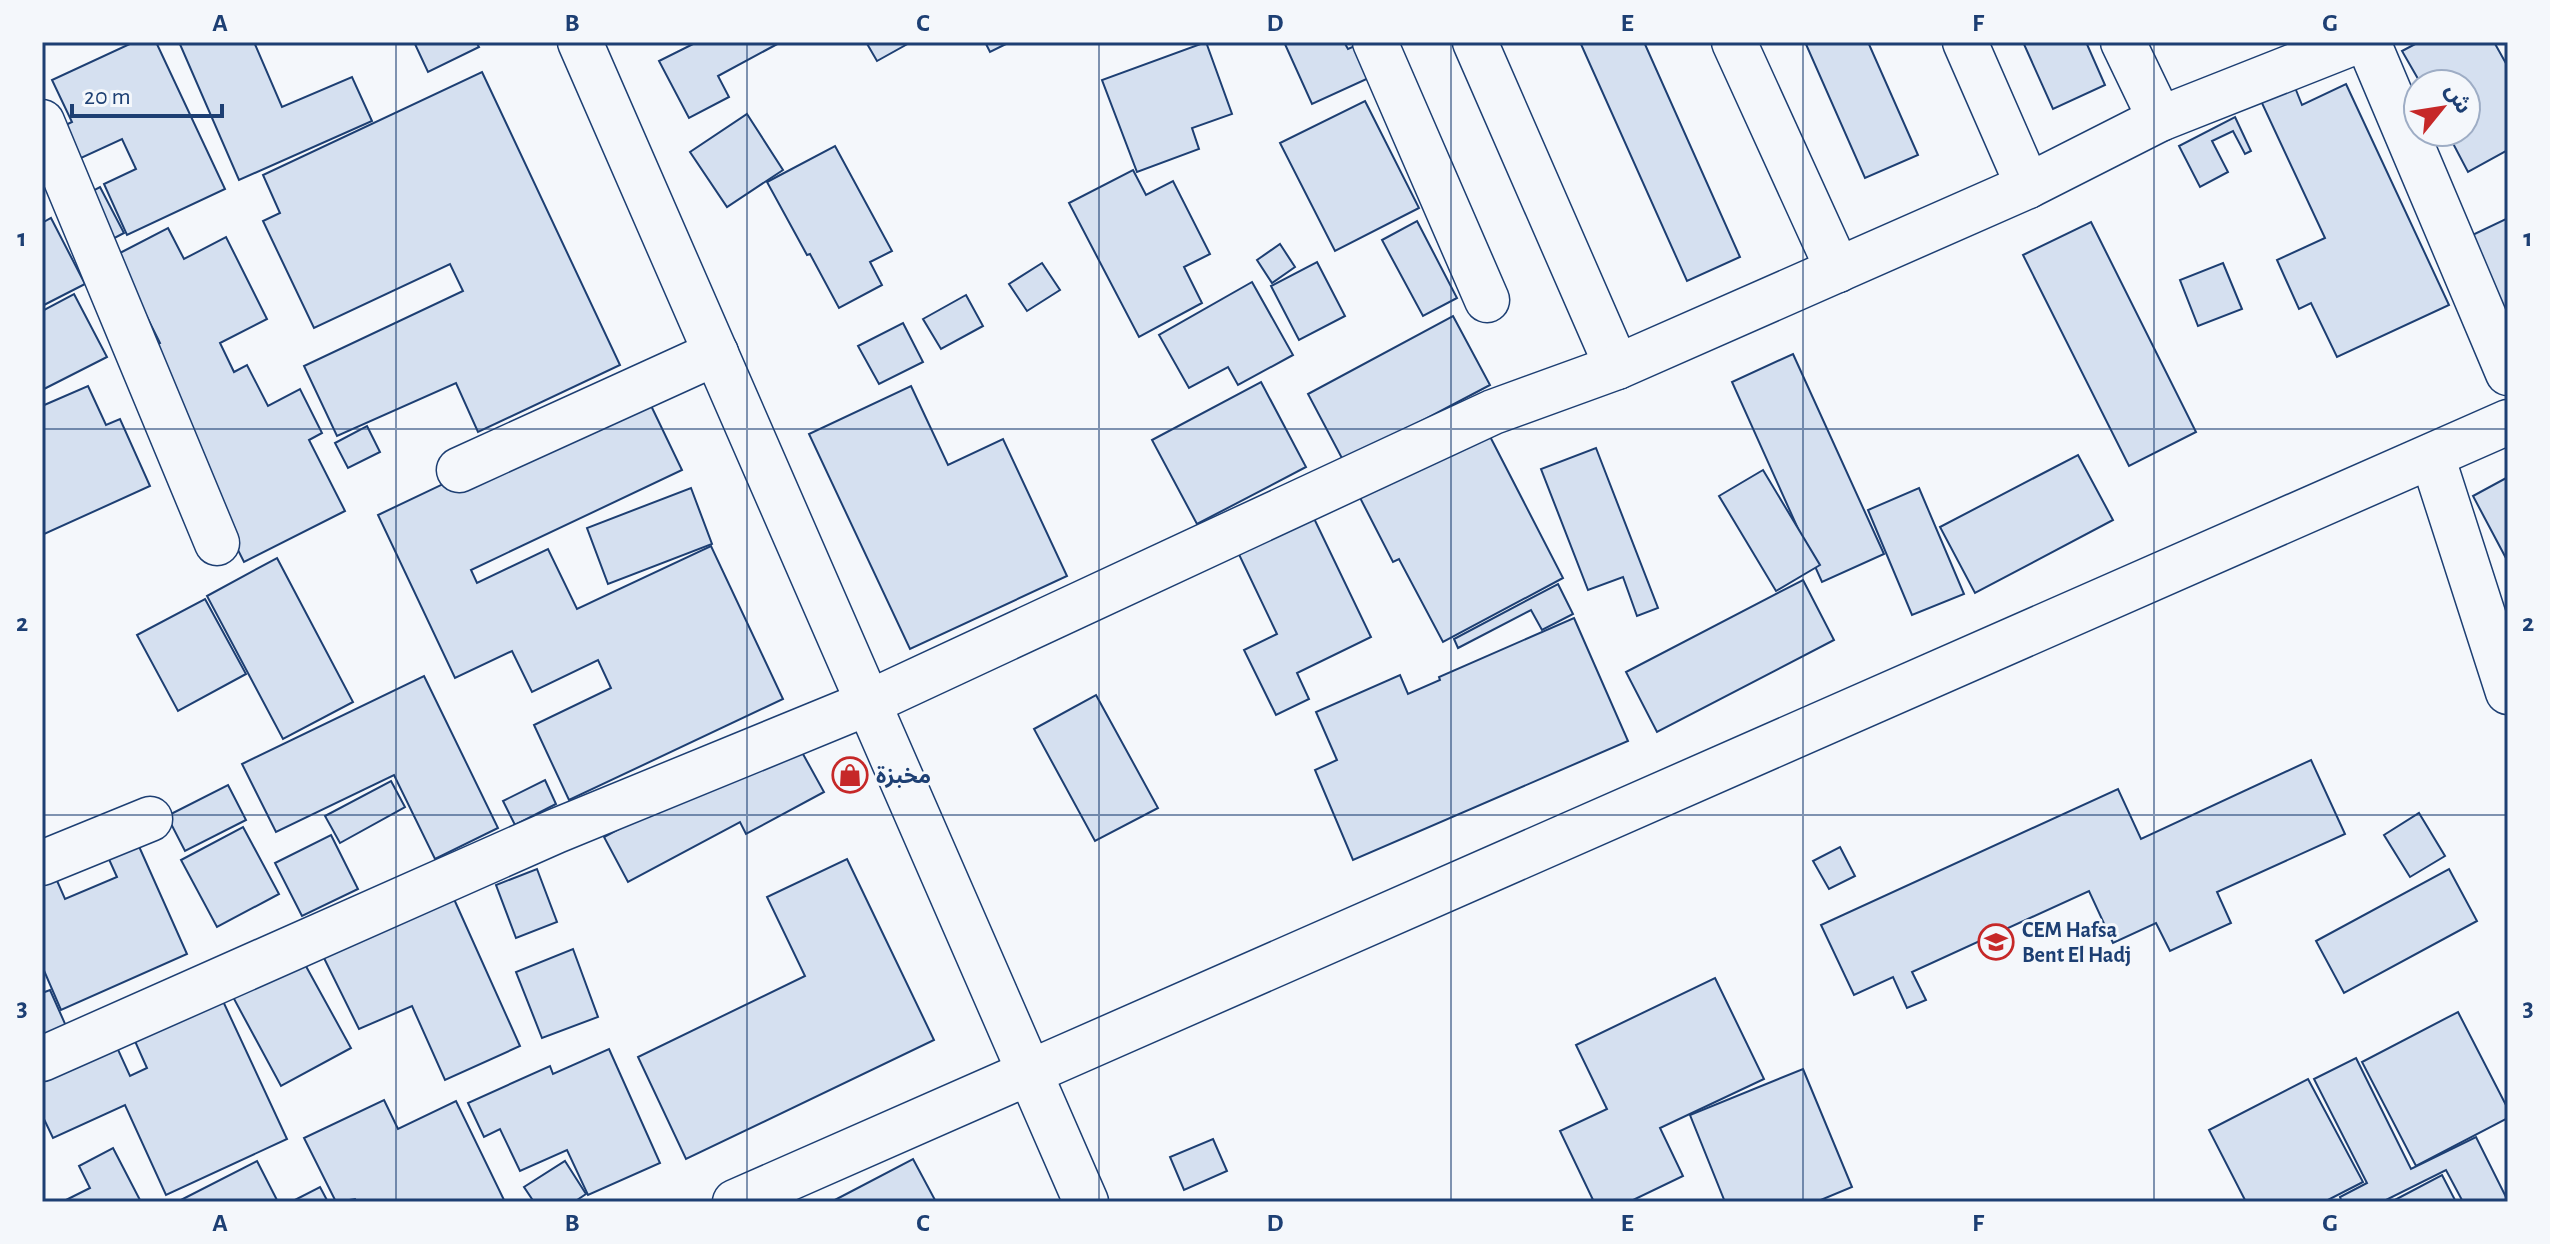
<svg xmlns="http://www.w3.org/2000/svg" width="2550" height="1244" font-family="'Alegreya Sans','Noto Sans Arabic',sans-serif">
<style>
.building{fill:#d5e0f0;stroke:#1d3f73;stroke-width:2}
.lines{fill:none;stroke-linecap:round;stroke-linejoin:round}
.minor-casing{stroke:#1d3f73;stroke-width:47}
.primary-casing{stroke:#1d3f73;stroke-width:47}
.minor{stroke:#f4f7fb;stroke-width:44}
.primary{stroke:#f4f7fb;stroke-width:44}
.grid{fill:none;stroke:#1d3f73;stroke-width:2;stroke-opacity:0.55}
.labels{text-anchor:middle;stroke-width:6;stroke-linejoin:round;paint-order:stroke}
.poi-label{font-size:22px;font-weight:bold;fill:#1d3f73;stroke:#f4f7fb;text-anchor:start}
.neatline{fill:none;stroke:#1d3f73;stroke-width:3}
.grid-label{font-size:26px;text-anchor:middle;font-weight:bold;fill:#1d3f73}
</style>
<rect width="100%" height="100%" fill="#f4f7fb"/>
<!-- building -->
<g class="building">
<path d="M134 42H156L225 189 127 235 104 184 136 169 122 139 68 164 53 131 72 122 52 80Z"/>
<path d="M179 42H254L282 107 352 77 372 121 239 180Z"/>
<path d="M414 42H476L479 47 428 72Z"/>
<path d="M697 42H781L718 76 729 97 689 118 659 61Z"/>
<path d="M866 42H911L877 61Z"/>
<path d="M985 42H1010L990 52Z"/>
<path d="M1206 42 1232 114 1192 128 1199 149 1137 172 1102 80Z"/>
<path d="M1284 42H1344L1348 49 1357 45 1371 77 1312 104Z"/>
<path d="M1580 42H1644L1740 257 1687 281Z"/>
<path d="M1805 42H1868L1918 155 1865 178Z"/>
<path d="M2023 42H2086L2105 85 2053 109Z"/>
<path d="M2419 42H2494L2508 67V150L2468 172 2447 132H2466V84H2421L2402 51Z"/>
<path d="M482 72 620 365 478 432 456 383 337 436 304 366 463 291 450 264 314 328 263 221 280 213 263 175Z"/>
<path d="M2346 84 2449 305 2337 357 2311 303 2299 309 2277 260 2325 238 2261 101 2294 85 2302 105Z"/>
<path d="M1365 101 1419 208 1335 251 1280 143Z"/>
<path d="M747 114 783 170 727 207 690 152Z"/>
<path d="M2235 117 2251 151 2245 154 2233 131 2212 141 2228 172 2200 187 2179 146Z"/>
<path d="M835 146 892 251 870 262 882 285 839 308 810 254 807 255 767 182Z"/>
<path d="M1133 170 1146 195 1173 181 1210 254 1184 267 1202 303 1139 337 1069 203Z"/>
<path d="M100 187 124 233 107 242 83 196Z"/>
<path d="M51 218 85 284 42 306V223Z"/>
<path d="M2508 218V333L2464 239Z"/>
<path d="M1417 221 1457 298 1423 316 1382 240Z"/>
<path d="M2091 222 2196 432 2129 466 2023 255Z"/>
<path d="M168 228 184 259 226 237 267 319 220 343 234 372 247 365 268 406 300 389 322 433 309 440 345 511 244 562 139 353 160 343 116 255Z"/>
<path d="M1280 244 1295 267 1272 283 1257 260Z"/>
<path d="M1317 262 1345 316 1299 340 1271 286Z"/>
<path d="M1042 263 1060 290 1027 311 1009 284Z"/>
<path d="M2223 263 2242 309 2198 326 2180 280Z"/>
<path d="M1252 282 1293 355 1238 385 1228 367 1189 388 1159 335Z"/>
<path d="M74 294 107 357 42 390V311Z"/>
<path d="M966 295 983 326 941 349 923 319Z"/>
<path d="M1453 316 1490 385 1344 462 1308 394Z"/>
<path d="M903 323 923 362 879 384 858 346Z"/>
<path d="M1793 354 1884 554 1822 582 1732 382Z"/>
<path d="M1261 382 1306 467 1197 524 1152 440Z"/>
<path d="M88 386 106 425 120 419 150 486 42 535V406Z"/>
<path d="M911 386 948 465 1003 439 1067 576 910 649 809 434Z"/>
<path d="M643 389 682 470 471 570 477 583 548 549 577 609 711 546 783 699 569 800 534 725 611 688 598 660 532 692 512 651 455 678 378 515Z"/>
<path d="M1482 421 1563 578 1443 642 1399 559 1393 562 1355 488Z"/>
<path d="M367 426 380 452 348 468 335 443Z"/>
<path d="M1596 448 1658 608 1637 616 1623 577 1588 590 1541 469Z"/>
<path d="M2078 455 2113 520 1975 593 1940 527Z"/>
<path d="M1763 470 1820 565 1776 591 1719 496Z"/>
<path d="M2508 477V562L2473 496Z"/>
<path d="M691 488 712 544 608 584 587 528Z"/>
<path d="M1919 488 1964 594 1912 615 1868 510Z"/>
<path d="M1309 508 1371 637 1297 673 1309 699 1276 715 1244 650 1277 634 1234 544Z"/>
<path d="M277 558 353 702 283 739 207 596Z"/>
<path d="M1803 580 1834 640 1657 732 1626 672Z"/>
<path d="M1558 584 1573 614 1542 630 1531 610 1458 648 1454 639Z"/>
<path d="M205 599 246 674 178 711 137 635Z"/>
<path d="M1574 618 1628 741 1353 860 1315 770 1337 760 1316 712 1400 675 1408 694 1440 680 1439 677Z"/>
<path d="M424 676 498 828 435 859 394 775 276 832 242 764Z"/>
<path d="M1096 695 1158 808 1095 841 1034 729Z"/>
<path d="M793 736 824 792 746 834 740 822 628 882 604 837Z"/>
<path d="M2311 760 2345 834 2217 892 2231 923 2170 951 2156 923 2113 943 2089 891 1912 972 1926 1000 1907 1008 1893 977 1854 995 1821 925 2118 789 2141 839Z"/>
<path d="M545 780 556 804 515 825 503 801Z"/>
<path d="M391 781 405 807 340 843 325 816Z"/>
<path d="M228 785 246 820 185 851 167 816Z"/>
<path d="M2419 813 2445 856 2410 877 2384 835Z"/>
<path d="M243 827 279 894 217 927 181 860Z"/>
<path d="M133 833 187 954 61 1010 42 966V871L51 867 65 899 117 877 103 846Z"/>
<path d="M331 835 358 889 302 916 275 863Z"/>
<path d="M1840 847 1855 876 1829 889 1813 861Z"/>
<path d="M847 859 934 1040 686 1159 638 1057 805 976 767 897Z"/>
<path d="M537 869 557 922 516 938 496 885Z"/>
<path d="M2449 869 2477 921 2344 993 2316 941Z"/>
<path d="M449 888 520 1046 445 1080 412 1006 359 1029 320 950Z"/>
<path d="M573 949 598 1017 542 1038 516 972Z"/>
<path d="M302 959 351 1048 281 1086 233 997Z"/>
<path d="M1715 978 1764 1079 1660 1128 1683 1176 1629 1202H1594L1560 1131 1607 1109 1576 1045Z"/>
<path d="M50 990 66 1026 42 1037V993Z"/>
<path d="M222 999 287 1139 166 1195 125 1105 53 1138 42 1115V1077L115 1043 130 1076 147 1068 134 1039Z"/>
<path d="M2458 1012 2508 1109V1118L2416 1166 2362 1062Z"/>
<path d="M609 1049 660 1163 588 1195 567 1150 520 1171 500 1129 484 1137 468 1103 550 1066 553 1074Z"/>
<path d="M2356 1058 2411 1169 2476 1137 2508 1201 2463 1202 2446 1170 2382 1202H2342L2340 1197 2367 1183 2314 1079Z"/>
<path d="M1803 1069 1852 1187 1816 1202H1725L1690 1115Z"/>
<path d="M2308 1079 2363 1182 2324 1202H2246L2209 1130Z"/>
<path d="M384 1100 398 1129 456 1101 505 1202H356L355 1199 336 1202 304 1138Z"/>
<path d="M1213 1139 1227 1171 1184 1190 1170 1157Z"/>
<path d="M113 1148 141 1202H62L90 1188 79 1166Z"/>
<path d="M913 1159 935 1200 931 1202H831Z"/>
<path d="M257 1161 278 1202H177Z"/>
<path d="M565 1161 586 1194 574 1202H534L524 1187Z"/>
<path d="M2442 1175 2456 1202H2391Z"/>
<path d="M320 1187 328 1202H291Z"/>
</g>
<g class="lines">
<defs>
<g id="minor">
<path d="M1375 42 1487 300"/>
<path d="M1475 42 1617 367"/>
<path d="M1734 42 1838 270"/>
<path d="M1965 42 2028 186"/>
<path d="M2123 42 2160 119"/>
<path d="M2368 42 2508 373"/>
<path d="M42 122 217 543"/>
<path d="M2432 456 2508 692"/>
<path d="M459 470 716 353"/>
<path d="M42 863 150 819"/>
<path d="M42 1059 556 831 868 703 1493 412 1617 367 2028 186 2160 119 2355 42"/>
<path d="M735 1202 2508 422"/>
</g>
<path id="primary" d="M580 42 1086 1202"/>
</defs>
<!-- minor casing -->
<use href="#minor" class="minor-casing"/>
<!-- primary casing -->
<use href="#primary" class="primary-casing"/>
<!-- minor -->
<use href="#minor" class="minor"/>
<!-- primary -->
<use href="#primary" class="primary"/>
</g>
<!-- grid -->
<path class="grid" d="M396 42V1202M747 42V1202M1099 42V1202M1451 42V1202M1803 42V1202M2154 42V1202M42 429H2508M42 815H2508"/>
<!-- icons -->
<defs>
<symbol id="shop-ring" viewBox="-11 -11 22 22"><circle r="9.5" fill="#f4f7fb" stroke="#c62828" stroke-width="1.5"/><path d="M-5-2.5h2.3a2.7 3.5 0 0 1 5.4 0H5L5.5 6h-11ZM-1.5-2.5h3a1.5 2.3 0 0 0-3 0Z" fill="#c62828"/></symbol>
<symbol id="school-ring" viewBox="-11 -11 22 22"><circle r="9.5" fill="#f4f7fb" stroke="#c62828" stroke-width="1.5"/><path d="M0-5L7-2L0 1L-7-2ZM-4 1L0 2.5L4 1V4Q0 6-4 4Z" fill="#c62828"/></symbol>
</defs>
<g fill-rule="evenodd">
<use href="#shop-ring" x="830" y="755" width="40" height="40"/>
<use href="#school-ring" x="1976" y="922" width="40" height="40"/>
</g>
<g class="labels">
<!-- poi labels -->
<g class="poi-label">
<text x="876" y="783">مخبزة</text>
<text x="2022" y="937">CEM Hafsa<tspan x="2022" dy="25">Bent El Hadj</tspan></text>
</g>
</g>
<!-- border -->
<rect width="2550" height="1244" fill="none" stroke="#f4f7fb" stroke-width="88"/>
<!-- north arrow -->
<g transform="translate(2442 108) rotate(60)"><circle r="38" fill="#f4f7fb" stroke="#9eadc5" stroke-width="2"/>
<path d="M0-6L14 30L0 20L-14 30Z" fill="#c62828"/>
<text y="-12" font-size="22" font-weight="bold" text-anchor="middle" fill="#1d3f73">ش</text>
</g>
<!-- scale -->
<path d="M72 104v12h150v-12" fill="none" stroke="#1d3f73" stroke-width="4"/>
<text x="84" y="104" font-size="24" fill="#1d3f73" stroke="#f4f7fb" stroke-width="6" paint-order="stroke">20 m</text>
<rect x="44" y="44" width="2462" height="1156" class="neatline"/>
<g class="grid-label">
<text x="220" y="31">A</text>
<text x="572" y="31">B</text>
<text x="923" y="31">C</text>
<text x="1275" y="31">D</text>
<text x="1627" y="31">E</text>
<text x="1978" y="31">F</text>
<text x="2330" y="31">G</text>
<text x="22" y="246">1</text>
<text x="2528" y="246">1</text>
<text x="22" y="631">2</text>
<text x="2528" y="631">2</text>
<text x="22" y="1016">3</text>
<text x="2528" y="1016">3</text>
<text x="220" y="1231">A</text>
<text x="572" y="1231">B</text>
<text x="923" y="1231">C</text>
<text x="1275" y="1231">D</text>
<text x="1627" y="1231">E</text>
<text x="1978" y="1231">F</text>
<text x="2330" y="1231">G</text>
</g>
</svg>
